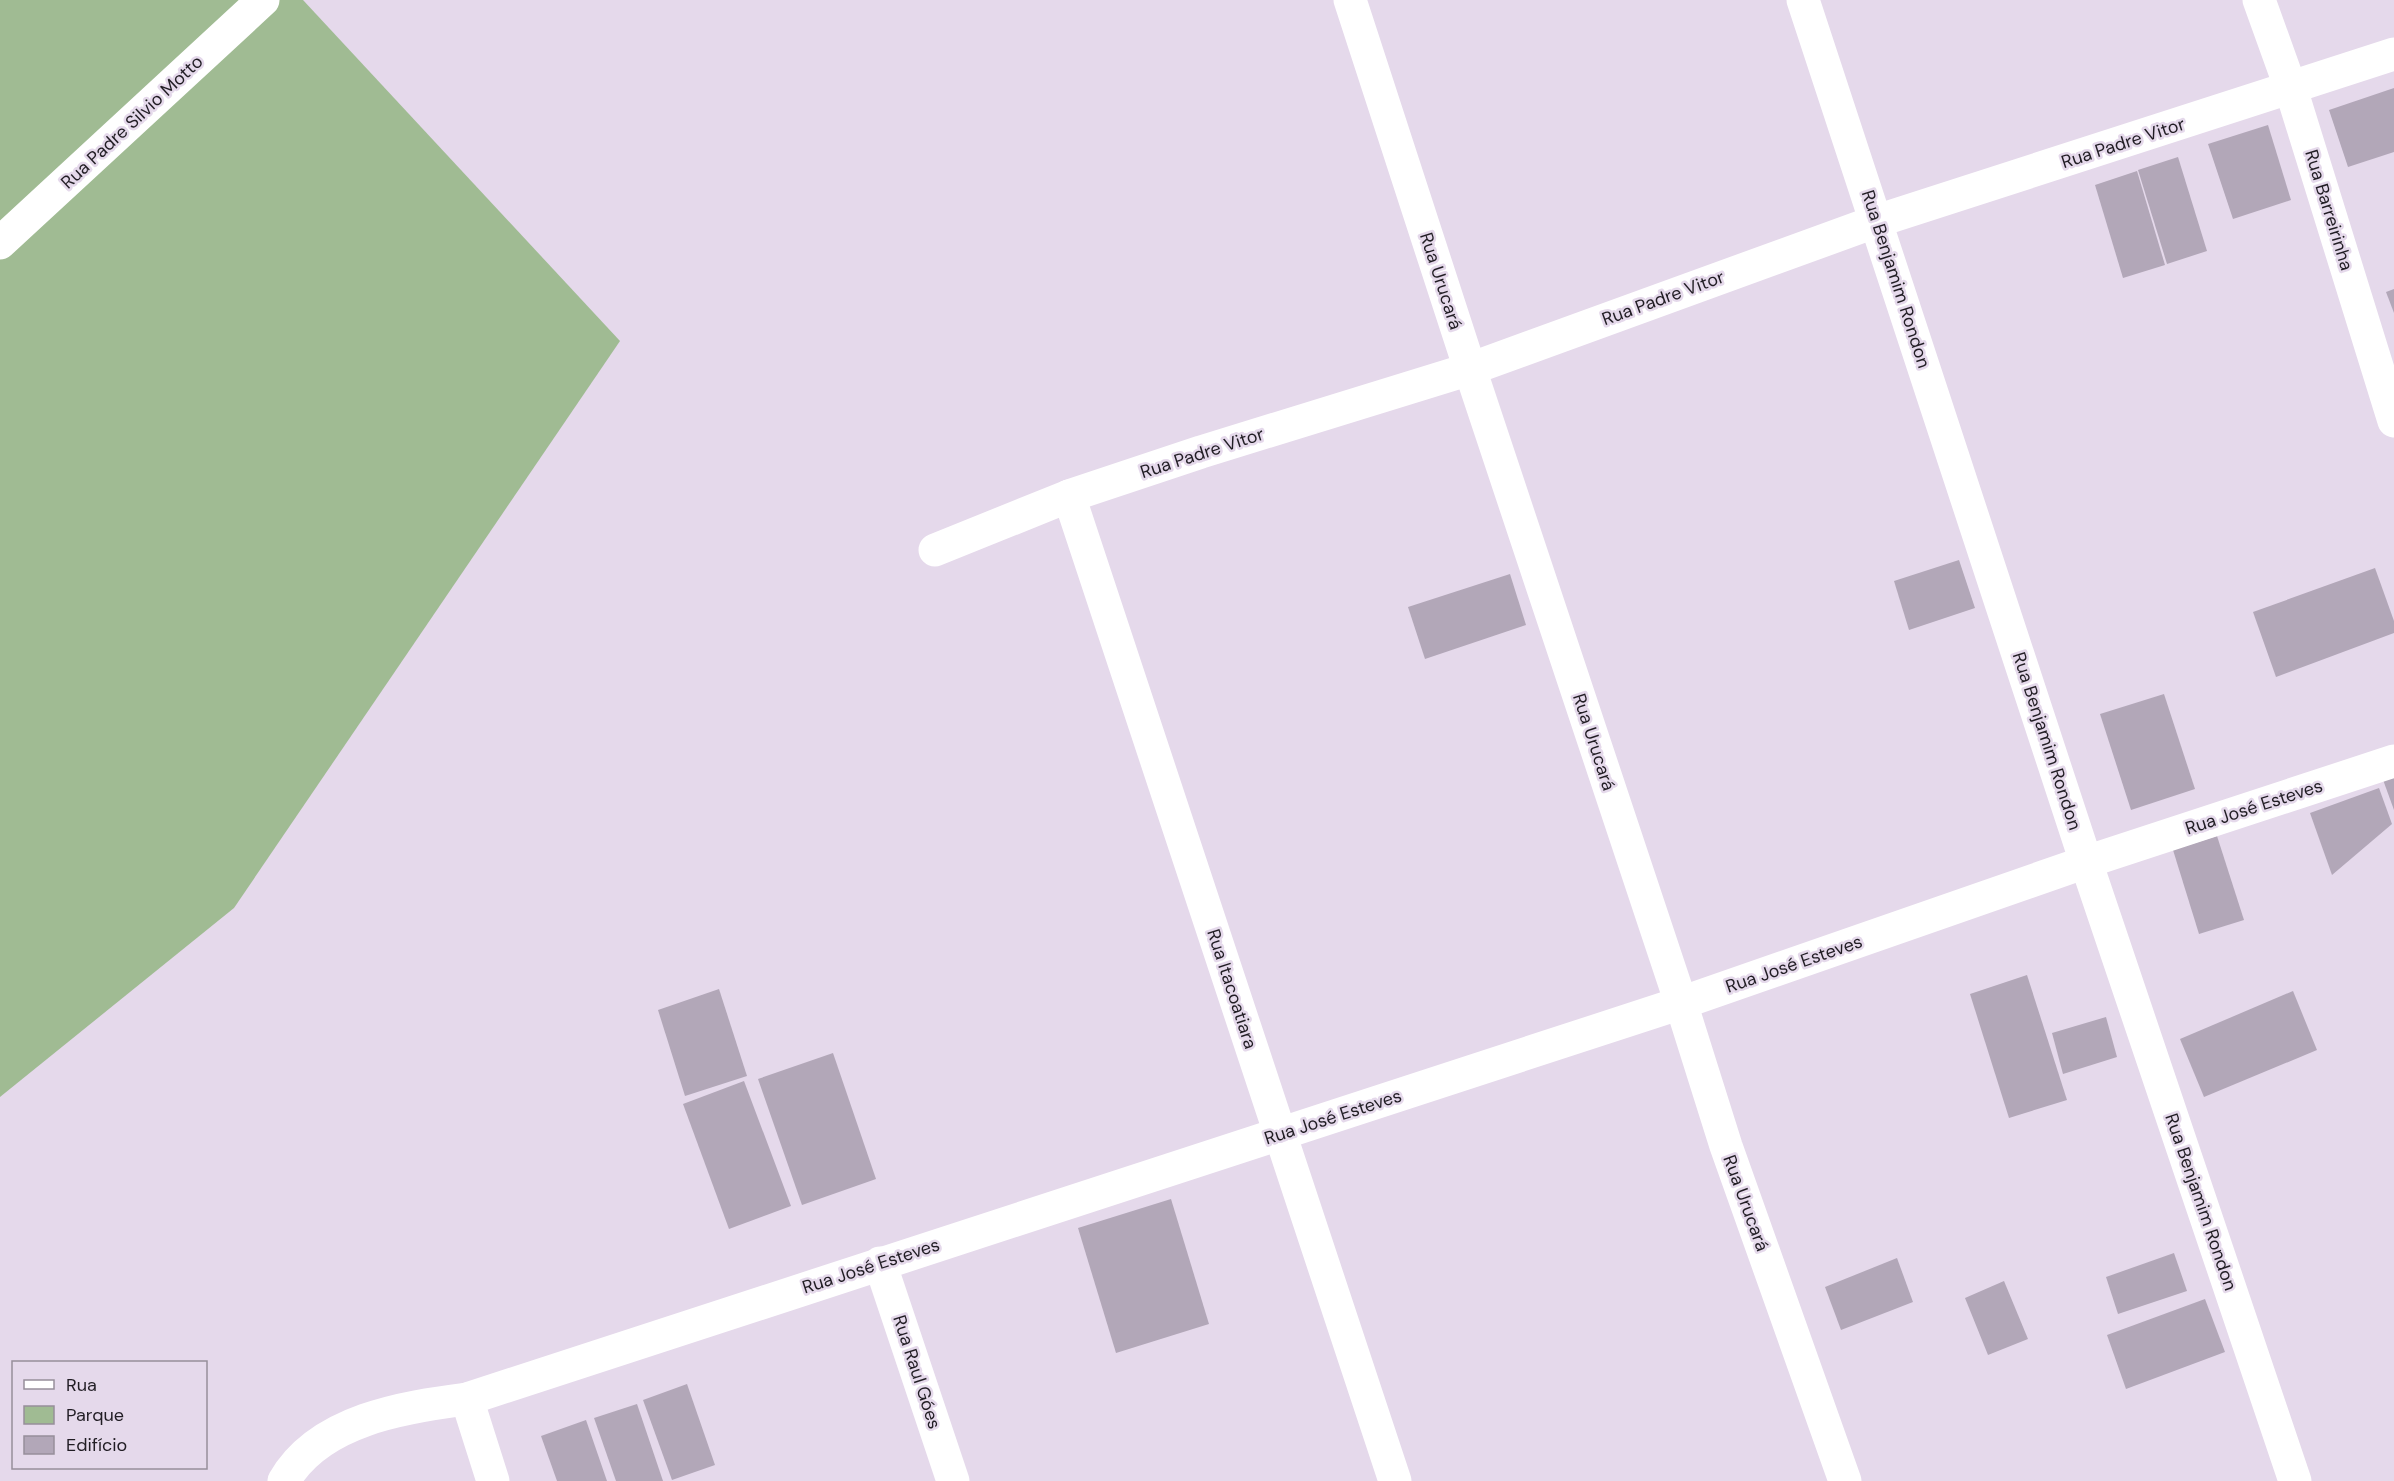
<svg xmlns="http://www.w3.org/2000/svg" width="2394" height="1481" font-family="'DM Sans',sans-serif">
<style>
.green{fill:#a0bb93}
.building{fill:#b2a7b8}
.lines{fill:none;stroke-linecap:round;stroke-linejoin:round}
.minor{stroke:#fff;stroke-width:33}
.tertiary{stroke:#fff;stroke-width:33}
.labels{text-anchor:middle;stroke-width:5;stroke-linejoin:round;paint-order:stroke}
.street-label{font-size:18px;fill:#211d24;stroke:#e5d9eb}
</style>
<rect width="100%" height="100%" fill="#e5d9eb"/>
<!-- green -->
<path class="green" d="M0 0H303L620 341 234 908 0 1097Z"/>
<!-- building -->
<g class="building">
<path d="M2394 88V152L2348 167 2329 110Z"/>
<path d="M2268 125 2291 200 2233 219 2208 144Z"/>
<path d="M2178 157 2207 251 2167 264 2138 170Z"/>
<path d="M2137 171 2165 265 2123 278 2095 185Z"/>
<path d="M2394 289V313L2386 292Z"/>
<path d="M1959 560 1975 608 1909 630 1894 581Z"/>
<path d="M2375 568 2394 621V633L2276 677 2253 612Z"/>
<path d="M1510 574 1526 625 1425 659 1408 607Z"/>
<path d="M2164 694 2195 789 2131 810 2100 714Z"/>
<path d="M2394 773V810L2382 777Z"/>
<path d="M2379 788 2392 824 2332 875 2310 813Z"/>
<path d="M2217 836 2244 920 2199 934 2173 850Z"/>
<path d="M2027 975 2067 1100 2009 1118 1970 994Z"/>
<path d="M719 989 747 1076 685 1096 658 1010Z"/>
<path d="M2293 991 2317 1050 2204 1097 2180 1039Z"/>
<path d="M2106 1017 2117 1057 2063 1074 2052 1033Z"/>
<path d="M833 1053 876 1179 802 1205 758 1079Z"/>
<path d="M744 1081 791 1206 729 1229 683 1104Z"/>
<path d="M1171 1199 1209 1324 1116 1353 1078 1228Z"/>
<path d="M2174 1253 2187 1291 2118 1314 2106 1277Z"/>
<path d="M1897 1258 1913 1302 1841 1330 1825 1287Z"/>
<path d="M2004 1281 2028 1339 1988 1355 1965 1298Z"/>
<path d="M2205 1299 2225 1352 2126 1389 2107 1335Z"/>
<path d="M687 1384 715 1465 672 1480 643 1400Z"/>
<path d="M637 1404 663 1481H616L594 1418Z"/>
<path d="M586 1420 607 1481H557L541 1436Z"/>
</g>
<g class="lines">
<!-- minor -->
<g class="minor">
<path d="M1350 0 1470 369 1681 1003 1726 1146 1845 1481"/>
<path d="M1803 0 2086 862 2295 1481"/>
<path d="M0 243 263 0"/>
<path d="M1069 496 1395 1481"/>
<path d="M935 550 1069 496 1201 452 1470 369 1877 221 2394 54"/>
<path d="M880 1263 953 1481"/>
<path d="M467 1399 493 1481"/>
<path d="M284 1481C319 1420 404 1407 467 1399L1681 1003 2086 862 2394 761"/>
</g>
<!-- tertiary -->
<path class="tertiary" d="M2259 0 2291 89 2394 421"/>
</g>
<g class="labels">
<!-- street labels -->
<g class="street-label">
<text transform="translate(132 122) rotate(-43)" y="6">Rua Padre Silvio Motto</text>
<text transform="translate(2123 143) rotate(-18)" y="6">Rua Padre Vitor</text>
<text transform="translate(2329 210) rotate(73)" y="6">Rua Barreirinha</text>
<text transform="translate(1896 279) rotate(72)" y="6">Rua Benjamim Rondon</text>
<text transform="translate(1441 281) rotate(72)" y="6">Rua Urucará</text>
<text transform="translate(1663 298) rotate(-20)" y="6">Rua Padre Vitor</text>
<text transform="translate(1202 453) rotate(-18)" y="6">Rua Padre Vitor</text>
<text transform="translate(2047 741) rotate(72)" y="6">Rua Benjamim Rondon</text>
<text transform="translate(1594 742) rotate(72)" y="6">Rua Urucará</text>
<text transform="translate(2254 807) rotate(-18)" y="6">Rua José Esteves</text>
<text transform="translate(1794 964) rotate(-19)" y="6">Rua José Esteves</text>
<text transform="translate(1232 989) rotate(72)" y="6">Rua Itacoatiara</text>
<text transform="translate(1333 1117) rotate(-18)" y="6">Rua José Esteves</text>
<text transform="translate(2201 1202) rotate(71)" y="6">Rua Benjamim Rondon</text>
<text transform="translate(1746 1203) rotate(70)" y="6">Rua Urucará</text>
<text transform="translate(871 1266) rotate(-18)" y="6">Rua José Esteves</text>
<text transform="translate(917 1372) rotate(72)" y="6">Rua Raul Góes</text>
</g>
</g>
<!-- legend -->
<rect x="12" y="1361" width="195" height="108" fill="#e5d9eb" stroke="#978e9b" stroke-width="1.5"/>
<rect x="24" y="1380" width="30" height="9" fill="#ffffff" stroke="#978e9b" stroke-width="1.5"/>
<text x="66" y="1391" font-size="18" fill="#211d24">Rua</text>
<rect x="24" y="1406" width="30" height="18" fill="#a0bb93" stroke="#978e9b" stroke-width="1.5"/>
<text x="66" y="1421" font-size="18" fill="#211d24">Parque</text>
<rect x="24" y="1436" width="30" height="18" fill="#b2a7b8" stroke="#978e9b" stroke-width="1.5"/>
<text x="66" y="1451" font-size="18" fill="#211d24">Edifício</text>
</svg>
